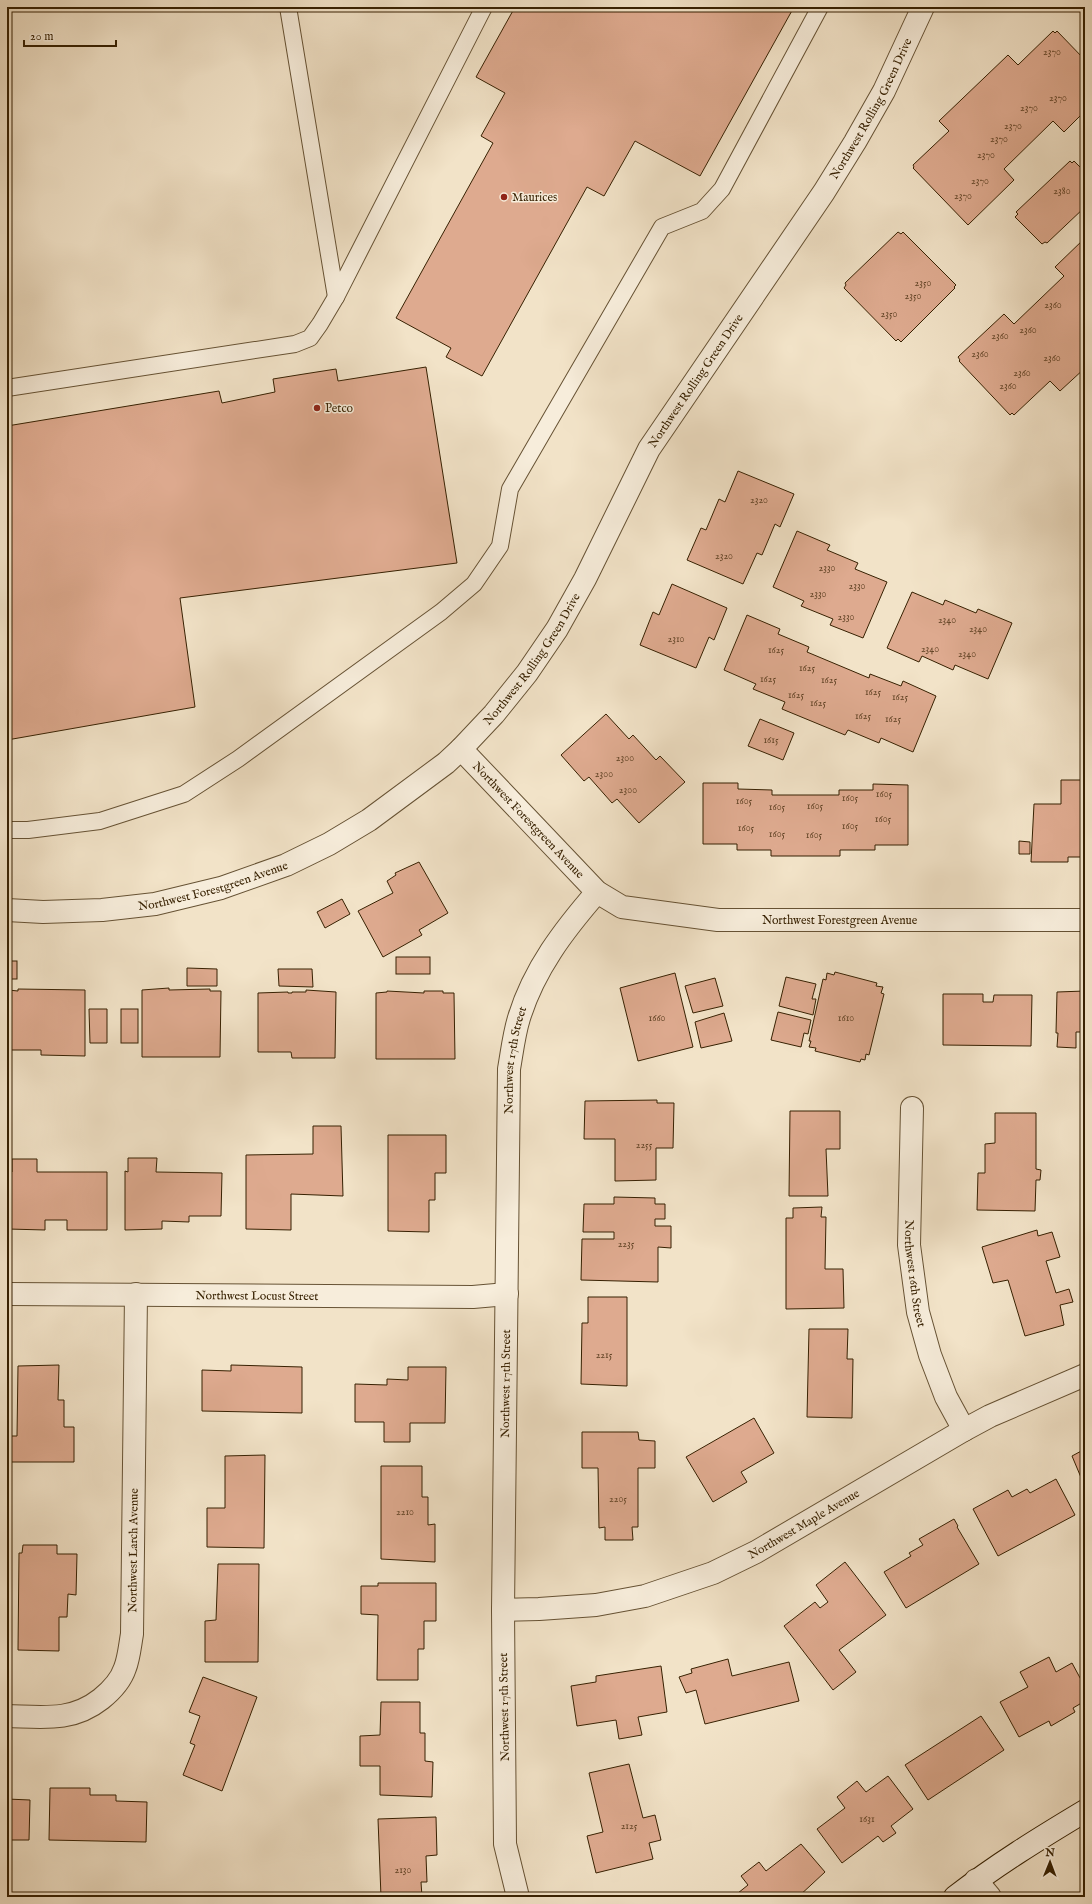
<svg xmlns="http://www.w3.org/2000/svg" width="1092" height="1904" font-family="'IM FELL English',serif">
<style>
.building{fill:#deaa8f;stroke:#372102}
.lines{fill:none;stroke-linecap:round;stroke-linejoin:round}
.service-casing{stroke:#665234;stroke-width:18}
.minor-casing{stroke:#665234;stroke-width:24}
.secondary-casing{stroke:#372102;stroke-width:24}
.service{stroke:#f7eddb;stroke-width:16}
.minor{stroke:#f7eddb;stroke-width:22}
.secondary{stroke:#f7eddb;stroke-width:22}
.poi-dot{fill:#8f2418;stroke:#f7eddb;stroke-width:1.5}
.labels{text-anchor:middle;stroke-width:3;stroke-linejoin:round;paint-order:stroke}
.number-label{font-size:10px;fill:#614325}
.street-label{font-size:12px;fill:#372102;stroke:#f7eddb}
.poi-label{font-size:12px;fill:#372102;stroke:#f7eddb;text-anchor:start}
</style>
<rect width="100%" height="100%" fill="#f2e3c8"/>
<filter id="stains"><feTurbulence type="fractalNoise" baseFrequency=".005" numOctaves="4"/><feColorMatrix values="0 0 0 0 .2 0 0 0 0 .09 0 0 0 0 .02 0 0 0 .5 -.17"/></filter>
<radialGradient id="worn" r=".72"><stop offset=".6" stop-color="#630" stop-opacity="0"/><stop offset="1" stop-color="#630" stop-opacity=".3"/></radialGradient>
<!-- building -->
<g class="building">
<path d="M515 7H794L700 176 635 141 604 196 587 187 482 376 446 357 451 348 396 318 493 143 481 136 505 93 476 77Z"/>
<path d="M1053 31 1055 33 1057 31 1085 60V111L1064 132 1053 121 1004 169 1014 180 968 225 913 168 914 167 913 165 949 131 939 121 1008 55 1018 65Z"/>
<path d="M1070 161 1072 163 1074 161 1085 172V207L1047 243 1045 242 1042 244 1015 217 1018 214 1016 212Z"/>
<path d="M898 232 901 234 903 232 956 285 954 287 955 288 901 342 898 339 896 341 844 288 846 285 845 283Z"/>
<path d="M1085 238V368L1060 391 1050 381 1014 415 1012 413 1010 415 959 361 960 360 958 357 1004 314 1014 324 1064 276 1055 267Z"/>
<path d="M426 367 457 563 180 598 195 707 7 740V426L219 391 222 403 275 392 273 379 304 374 336 369 338 381Z"/>
<path d="M738 471 794 494 780 527 775 524 762 555 757 553 743 584 687 560 701 528 706 530 719 499 725 502Z"/>
<path d="M797 531 830 545 827 550 858 563 855 569 887 582 863 638 830 625 833 619 801 606 804 601 773 587Z"/>
<path d="M672 584 727 608 714 640 709 637 696 668 640 645 653 612 659 615Z"/>
<path d="M912 592 943 605 945 600 976 613 978 609 1012 623 988 679 955 665 953 670 922 656 919 662 887 648Z"/>
<path d="M747 615 780 629 778 634 809 647 807 652 869 678 870 674 901 686 903 681 936 696 913 752 881 738 879 743 848 730 845 735 782 709 785 702 753 689 756 684 724 670Z"/>
<path d="M606 714 629 739 633 735 656 760 660 756 685 782 639 823 617 799 612 803 589 777 584 781 561 755Z"/>
<path d="M760 719 794 733 783 760 748 746Z"/>
<path d="M1061 780H1085V857H1068V862H1031L1034 804H1061Z"/>
<path d="M703 783H738V789L772 790V795H839V790H873V784L908 785V845H875V850H840V856H771V850H737V844H703Z"/>
<path d="M1019 841 1030 842V854H1019Z"/>
<path d="M419 862 448 913 419 930 422 935 383 957 358 911 393 893 387 881 396 875 395 873Z"/>
<path d="M342 899 350 914 325 928 317 912Z"/>
<rect x="396" y="957" width="34" height="17"/>
<rect x="7" y="961" width="10" height="18"/>
<path d="M187 968 217 969V986H187Z"/>
<path d="M278 969H312L313 987 279 986Z"/>
<path d="M835 972 877 983 876 986 883 987 881 993 884 994 869 1055 866 1054 865 1060 861 1059 860 1062 815 1051 816 1048 809 1047 811 1041H809L823 979 826 980 827 973 834 975Z"/>
<path d="M675 973 693 1047 638 1061 620 988Z"/>
<path d="M786 977 816 984 812 999H816L813 1015 779 1006Z"/>
<path d="M715 978 723 1006 693 1013 685 986Z"/>
<path d="M169 988V990L210 989V991H221L220 1057H142V990Z"/>
<path d="M18 989 85 990V1056L41 1055V1050H8V990L18 991Z"/>
<path d="M306 990 336 992 335 1058H292L291 1052H258V993L288 992V993H292V992H306Z"/>
<path d="M387 991 424 993V991H443V993H454L455 1059H376V993L387 992Z"/>
<path d="M1085 991V1032H1076V1048L1057 1047 1058 1033H1056L1057 992Z"/>
<path d="M943 994H983V1002H993L994 995H1032L1031 1046 943 1045Z"/>
<path d="M89 1009H107V1043H90Z"/>
<rect x="121" y="1009" width="17" height="34"/>
<path d="M778 1012 811 1020 808 1034 804 1033 801 1047 771 1040Z"/>
<path d="M724 1013 732 1041 701 1048 695 1022Z"/>
<path d="M657 1100V1103H674L673 1148H656V1180L615 1181V1139H584L585 1101Z"/>
<path d="M790 1111H840V1149H826L828 1196H789Z"/>
<path d="M995 1113H1036V1169L1041 1170 1040 1180H1036L1035 1211 977 1210 978 1173H985V1144L995 1143Z"/>
<path d="M313 1126H341L343 1196 291 1194V1230L246 1229V1155L313 1154Z"/>
<path d="M388 1135H446V1173H435V1200H429V1232L388 1231Z"/>
<path d="M128 1158H157L156 1172 222 1173 221 1216H189V1222L162 1221V1229L125 1230V1171L128 1172Z"/>
<path d="M12 1159H37V1172H107V1230H67V1220H45V1230L8 1229V1171L12 1172Z"/>
<path d="M614 1197 655 1198V1204H665V1219H655V1226H671V1248L658 1247V1282L581 1280 582 1239H614V1232H583L584 1204H614Z"/>
<path d="M822 1207 821 1217H826L825 1269H843L844 1308 786 1309V1218H793V1208Z"/>
<path d="M1037 1230 1038 1236 1052 1232 1060 1257 1046 1261 1056 1293 1069 1289 1073 1302 1060 1305 1064 1325 1025 1336 1008 1280 993 1283 982 1247Z"/>
<path d="M588 1297H627V1386L581 1384 582 1323H588Z"/>
<path d="M809 1329H848L847 1359H853L852 1418 807 1417Z"/>
<path d="M59 1365 58 1400H64V1427H74V1462H7V1436H17L18 1366Z"/>
<path d="M231 1365 302 1367V1413L202 1411V1370L231 1371Z"/>
<path d="M408 1367H446L445 1423H410V1442H384V1422H355V1384L387 1385V1379L408 1380Z"/>
<path d="M754 1418 774 1453 741 1472 747 1482 713 1502 686 1457Z"/>
<path d="M582 1432H638L639 1440 655 1441V1468H638V1527H632L633 1540H605V1527L599 1528 598 1468H582Z"/>
<path d="M1085 1449V1487L1072 1456Z"/>
<path d="M265 1455 264 1548 207 1547V1508H225V1456Z"/>
<path d="M381 1466H422V1497H428V1525L435 1524V1562L381 1559Z"/>
<path d="M1056 1479 1075 1515 998 1556 973 1509 1008 1490 1012 1497 1027 1489 1030 1493Z"/>
<path d="M954 1519 958 1526 957 1527 979 1564 906 1608 884 1572 911 1556 909 1553 923 1545 919 1539Z"/>
<path d="M23 1545H57V1554H77L76 1595 68 1594 67 1617H59V1651L18 1650 19 1553H22Z"/>
<path d="M845 1562 886 1615 839 1650 856 1672 833 1690 784 1626 815 1602 820 1608 828 1602 816 1585Z"/>
<path d="M218 1564H259L258 1662H205V1621L216 1620Z"/>
<path d="M378 1583H436V1621H424V1649H418V1680H377L378 1615 361 1614V1586H378Z"/>
<path d="M1049 1657 1056 1672 1072 1663 1085 1687V1701L1073 1708 1075 1712 1051 1726 1049 1721 1019 1737 1000 1702 1028 1687 1020 1672Z"/>
<path d="M728 1659 732 1676 789 1662 799 1701 705 1724 696 1690 686 1693 679 1677 692 1673 691 1669Z"/>
<path d="M661 1666 667 1712 638 1717 642 1735 619 1739 616 1720 577 1726 571 1686 596 1682V1676Z"/>
<path d="M203 1677 257 1697 222 1791 183 1775 195 1745 190 1743 200 1716 189 1712Z"/>
<path d="M381 1702H420V1733H425V1761L433 1762 432 1797 380 1795V1766H360V1736L380 1735Z"/>
<path d="M981 1716 1004 1750 928 1800 905 1765Z"/>
<path d="M629 1764 643 1818 655 1815 661 1840 649 1843 653 1859 596 1873 587 1836 603 1832 589 1773Z"/>
<path d="M888 1776 913 1809 891 1826 896 1833 883 1842 878 1836 842 1863 817 1829 845 1808 837 1797 857 1781 866 1792Z"/>
<path d="M50 1788H90V1795H116V1801L147 1802 146 1842 49 1840Z"/>
<path d="M7 1799 30 1800 29 1840H7Z"/>
<path d="M436 1817 437 1855 426 1856 427 1882H421L422 1897H381L378 1819Z"/>
<path d="M801 1844 825 1872 798 1897H733L748 1885 741 1876 759 1862 766 1871Z"/>
</g>
<g class="lines">
<defs>
<g id="service">
<path d="M288 7 336 297"/>
<path d="M7 388 295 344 310 338 320 324 336 297 484 7"/>
<path d="M7 830H28L100 821 184 794 238 759 441 612 474 584 500 546 510 489 662 227 702 211 722 189 820 7"/>
</g>
<g id="minor">
<path id="s1" d="M461 749 597 892 622 907 718 920H1085"/>
<path id="s2" d="M7 910 43 912 102 910 155 904 221 888 286 865 329 844 369 820 446 763 461 749 494 714 527 673 557 629 585 579 649 449 824 192 855 142 884 91 923 7"/>
<path id="s3" d="M912 1108 909 1245 918 1312 930 1355 946 1397 964 1430"/>
<path id="s4" d="M7 1294 473 1297 507 1294"/>
<path id="s5" d="M503 1610 539 1609 596 1605 645 1596 713 1573 756 1552 964 1430 990 1416 1085 1375"/>
<path id="s6" d="M7 1716C43 1717 72 1722 101 1699 111 1691 121 1680 125 1668 129 1658 130 1645 132 1634L136 1294"/>
<path d="M976 1880 990 1897"/>
<path id="s7" d="M518 1897 505 1844 503 1610 509 1069C512 1052 514 1034 519 1018 534 969 564 930 597 892"/>
</g>
<path id="secondary" d="M955 1897C996 1865 1040 1838 1085 1811"/>
</defs>
<!-- service casing -->
<use href="#service" class="service-casing"/>
<!-- minor casing -->
<use href="#minor" class="minor-casing"/>
<!-- secondary casing -->
<use href="#secondary" class="secondary-casing"/>
<!-- service -->
<use href="#service" class="service"/>
<!-- minor -->
<use href="#minor" class="minor"/>
<!-- secondary -->
<use href="#secondary" class="secondary"/>
</g>
<!-- markers -->
<g class="poi-dot">
<circle cx="504" cy="197" r="4"/>
<circle cx="317" cy="408" r="4"/>
</g>
<g class="labels">
<!-- number labels -->
<g class="number-label">
<text x="1052" y="55">2370</text>
<text x="1058" y="101">2370</text>
<text x="1029" y="111">2370</text>
<text x="1013" y="129">2370</text>
<text x="999" y="142">2370</text>
<text x="986" y="158">2370</text>
<text x="980" y="184">2370</text>
<text x="1062" y="194">2380</text>
<text x="963" y="199">2370</text>
<text x="923" y="286">2350</text>
<text x="913" y="299">2350</text>
<text x="1053" y="308">2360</text>
<text x="889" y="317">2350</text>
<text x="1028" y="333">2360</text>
<text x="1000" y="339">2360</text>
<text x="980" y="357">2360</text>
<text x="1052" y="361">2360</text>
<text x="1022" y="376">2360</text>
<text x="1008" y="389">2360</text>
<text x="759" y="503">2320</text>
<text x="724" y="559">2320</text>
<text x="827" y="571">2330</text>
<text x="857" y="589">2330</text>
<text x="818" y="597">2330</text>
<text x="846" y="620">2330</text>
<text x="947" y="623">2340</text>
<text x="978" y="632">2340</text>
<text x="676" y="642">2310</text>
<text x="930" y="652">2340</text>
<text x="776" y="653">1625</text>
<text x="967" y="657">2340</text>
<text x="807" y="671">1625</text>
<text x="768" y="682">1625</text>
<text x="829" y="683">1625</text>
<text x="873" y="695">1625</text>
<text x="796" y="698">1625</text>
<text x="900" y="700">1625</text>
<text x="818" y="706">1625</text>
<text x="863" y="719">1625</text>
<text x="893" y="722">1625</text>
<text x="771" y="743">1615</text>
<text x="625" y="761">2300</text>
<text x="604" y="777">2300</text>
<text x="628" y="793">2300</text>
<text x="884" y="797">1605</text>
<text x="850" y="801">1605</text>
<text x="744" y="804">1605</text>
<text x="815" y="809">1605</text>
<text x="777" y="810">1605</text>
<text x="883" y="822">1605</text>
<text x="850" y="829">1605</text>
<text x="746" y="831">1605</text>
<text x="777" y="837">1605</text>
<text x="814" y="838">1605</text>
<text x="657" y="1021">1660</text>
<text x="846" y="1021">1610</text>
<text x="644" y="1148">2255</text>
<text x="626" y="1247">2235</text>
<text x="604" y="1358">2215</text>
<text x="618" y="1502">2205</text>
<text x="405" y="1515">2210</text>
<text x="867" y="1822">1631</text>
<text x="629" y="1829">2125</text>
<text x="403" y="1873">2130</text>
</g>
<!-- street labels -->
<g class="street-label">
<text dy="4" stroke="none"><textPath href="#s2" startOffset="1259">Northwest Rolling Green Drive</textPath></text>
<text dy="4" stroke="none"><textPath href="#s2" startOffset="935">Northwest Rolling Green Drive</textPath></text>
<text dy="4" stroke="none"><textPath href="#s2" startOffset="611">Northwest Rolling Green Drive</textPath></text>
<text dy="4" stroke="none"><textPath href="#s1" startOffset="98">Northwest Forestgreen Avenue</textPath></text>
<text dy="4" stroke="none"><textPath href="#s2" startOffset="209">Northwest Forestgreen Avenue</textPath></text>
<text dy="4" stroke="none"><textPath href="#s1" startOffset="445">Northwest Forestgreen Avenue</textPath></text>
<text dy="4" stroke="none"><textPath href="#s7" startOffset="839">Northwest 17th Street</textPath></text>
<text dy="4" stroke="none"><textPath href="#s3" startOffset="166">Northwest 16th Street</textPath></text>
<text dy="4" stroke="none"><textPath href="#s4" startOffset="250">Northwest Locust Street</textPath></text>
<text dy="4" stroke="none"><textPath href="#s7" startOffset="515">Northwest 17th Street</textPath></text>
<text dy="4" stroke="none"><textPath href="#s5" startOffset="318">Northwest Maple Avenue</textPath></text>
<text dy="4" stroke="none"><textPath href="#s6" startOffset="256">Northwest Larch Avenue</textPath></text>
<text transform="translate(504 1707) rotate(-91)" y="4">Northwest 17th Street</text>
</g>
<!-- poi labels -->
<g class="poi-label">
<text x="512" y="201">Maurices</text>
<text x="325" y="412">Petco</text>
</g>
</g>
<!-- margin -->
<rect width="1092" height="1904" fill="none" stroke="#f2e3c8" stroke-width="24"/>
<rect x="8" y="8" width="1076" height="1888" fill="none" stroke="#372102" stroke-width="2"/>
<rect x="12" y="12" width="1068" height="1880" fill="none" stroke="#372102"/>
<!-- north arrow -->
<g transform="translate(1050 1862) rotate(1)" stroke="#f7eddb" stroke-width="3" paint-order="stroke">
<path d="M0-3L7 15L0 10L-7 15Z" fill="#372102"/>
<text y="-6" font-size="11" font-weight="bold" text-anchor="middle" fill="#372102">N</text>
</g>
<!-- scale -->
<path d="M24 40v6h92v-6" fill="none" stroke="#372102" stroke-width="2"/>
<text x="30" y="40" font-size="12" fill="#372102" stroke="#f7eddb" stroke-width="3" paint-order="stroke">20 m</text>
<rect width="100%" height="100%" filter="url(#stains)"/>
<rect width="100%" height="100%" fill="url(#worn)"/>
</svg>
